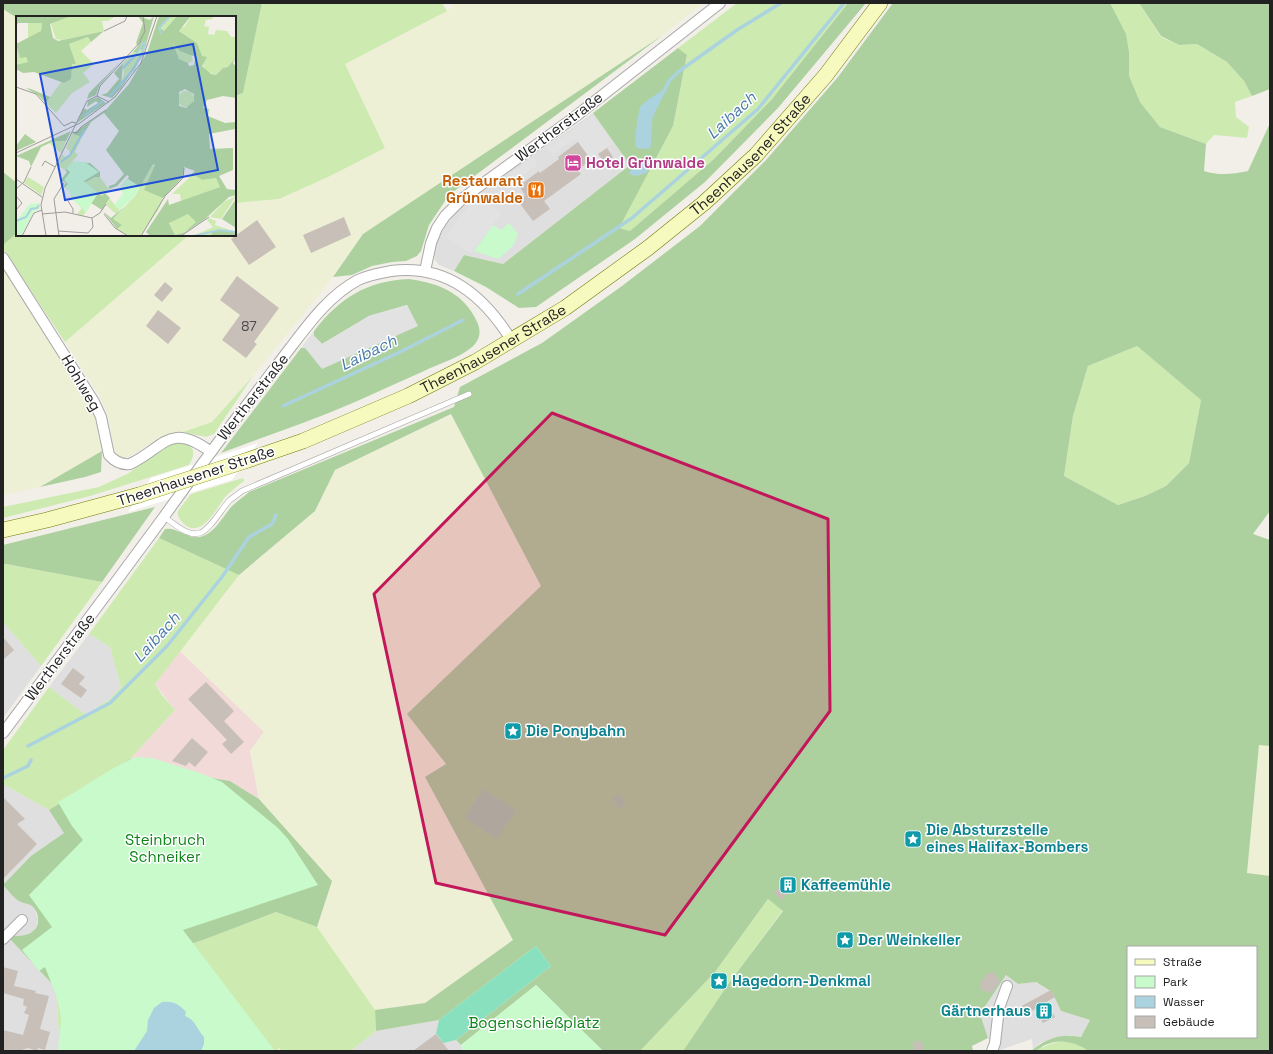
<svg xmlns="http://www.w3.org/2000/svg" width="1273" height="1054" font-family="'Space Grotesk',sans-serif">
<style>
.residential{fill:#e0dfdf}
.commercial{fill:#f2dad9}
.farmland{fill:#eef0d5}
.grass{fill:#cdebb0}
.forest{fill:#add19e;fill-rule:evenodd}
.cemetery{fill:#aacbaf}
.park{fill:#c8facc}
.pitch{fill:#88e0be}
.parking{fill:#e2e2e2}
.water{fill:#aad3df}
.pier{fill:#fff}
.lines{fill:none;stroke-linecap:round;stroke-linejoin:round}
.stream{stroke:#aad3df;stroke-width:3.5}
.building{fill:#c7bfb8}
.lane-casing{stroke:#a9a9a9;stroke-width:6}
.street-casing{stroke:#a9a9a9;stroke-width:12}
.secondary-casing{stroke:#707d05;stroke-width:16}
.lane{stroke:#fff;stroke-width:5}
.street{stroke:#fff;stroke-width:10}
.secondary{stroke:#f7fabf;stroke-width:15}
.secondary-bridge-casing{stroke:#707d05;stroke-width:16;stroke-linecap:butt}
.secondary-bridge{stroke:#f7fabf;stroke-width:15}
.marked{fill:#c2185b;fill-opacity:0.2;stroke:#c2185b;stroke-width:3;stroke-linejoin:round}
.labels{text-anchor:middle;stroke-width:3;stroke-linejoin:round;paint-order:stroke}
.number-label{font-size:13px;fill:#4b4948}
.street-label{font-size:15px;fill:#222;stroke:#fff}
.hotel-label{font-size:15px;font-weight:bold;fill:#b23c85;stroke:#fff;text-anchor:start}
.food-label{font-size:15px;font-weight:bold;fill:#c56008;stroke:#fff;text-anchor:end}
.culture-label{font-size:15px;font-weight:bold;fill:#0d838f;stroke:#fff;text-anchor:start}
.park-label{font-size:15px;fill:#0c8416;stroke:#fff}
.water-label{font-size:16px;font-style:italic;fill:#4a7aab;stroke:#fff}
.inset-river{fill:none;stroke:#aad3df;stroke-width:2}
.inset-road{fill:none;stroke:#9f9d99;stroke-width:1}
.view{fill:#1d4ed8;fill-opacity:0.15;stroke:#1d4ed8;stroke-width:2}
.inset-edge{fill:none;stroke:#222;stroke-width:2}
</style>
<rect width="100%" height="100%" fill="#f2efe9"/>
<!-- residential -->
<g class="residential">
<path d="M593 113 630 165 503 264 464 255 454 271 439 265 435 260 433 254 434 248 444 228 456 211 470 199Z"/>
<path d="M3 622 41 666 3 718Z"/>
<path d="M89 634 110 647 121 687 109 700 86 715 49 687Z"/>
<path d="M3 784 49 810 65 833 31 856 20 902 28 903 34 907 38 919 37 925 33 931 24 936H12L56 988 60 1051H3Z"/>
<path d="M1006 975 1018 984 1035 982 1052 992 1061 1011 1090 1020 1081 1037 1071 1035 1050 1039 1040 1043 1033 1049 1032 1039 997 1051 988 1038 980 1014Z"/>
<path d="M439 1020 436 1033 442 1042 456 1040 461 1045 463 1051H351L376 1031Z"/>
</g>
<!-- commercial -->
<path class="commercial" d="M180 651 264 732 250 751 259 799 230 781 188 774 130 759 175 710 155 684Z"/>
<!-- farmland -->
<g class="farmland">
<path d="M456 3H703L663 35 363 234 326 286 253 376 212 422 183 432 167 435 155 440 131 456 126 458 121 457 117 454 114 448 109 421 100 396 65 342 189 235H235V203L279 199 330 176 385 148 345 64 447 11Z"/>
<path d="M3 9 17 18V183L3 171Z"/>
<path d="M3 265 93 409 102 451 40 487 3 495Z"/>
<path d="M452 414 541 586 407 714 446 764 425 778 513 940 425 1003 375 1010 317 927 332 881 259 799 250 751 264 732 180 651 239 575 315 511 335 470Z"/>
<path d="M1259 744 1270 746V876L1247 874Z"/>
</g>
<!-- grass -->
<g class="grass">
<path d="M262 3H442L447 11 345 64 385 148 330 176 279 199 235 203V96L243 93Z"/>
<path d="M737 3H848L772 99 714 159 630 231 618 228 673 126 687 56 678 48Z"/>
<path d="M1110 3H1139L1161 37 1179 45 1197 44 1227 62 1244 81 1252 96 1235 102 1236 117 1249 127 1247 138 1214 135 1206 144 1160 127 1140 102 1129 77V52Z"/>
<path d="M17 233V235H189L65 342 3 249V245Z"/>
<path d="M1137 346 1201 400 1189 463 1166 486 1145 496 1118 505 1064 476 1073 416 1088 366Z"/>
<path d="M253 376 214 434 206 437 183 432 212 422Z"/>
<path d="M183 442C195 448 196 453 189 465L90 496 3 518V507L99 487 129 473 169 444Z"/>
<path d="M243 478 244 481C237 486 231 491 225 497 216 509 200 542 182 522 179 519 177 515 178 511L191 494Z"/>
<path d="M159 538 239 575 155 684 162 695 175 710 130 759 49 810 3 784V750L49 687 86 715 109 700 121 687 110 647 89 634Z"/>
<path d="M6 564 102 582 41 666 3 622V565Z"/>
<path d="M768 899 783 910 729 983 683 1051H640L715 972Z"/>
<path d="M276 912 317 927 375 1010 376 1031 351 1051H282L279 1048 276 1051H60L56 988 203 940Z"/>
<path d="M1068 1041 1080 1045 1089 1051H1036C1047 1044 1055 1042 1068 1041Z"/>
</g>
<!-- forest -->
<g class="forest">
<path d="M3 3H262L243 93 235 96V17L17 18 3 9Z"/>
<path d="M848 3H866L778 108 705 182 635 239 536 307 519 308 486 287 454 271 464 255 503 264 630 165 593 113 678 48 687 55 673 126 619 228 630 231 714 159 772 99Z"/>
<path d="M893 3H1110L1126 34 1129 52V76L1140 102 1160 127 1206 144 1204 171C1220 176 1232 174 1248 171L1270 123V511L1253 534 1270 540V746L1259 745 1247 873 1270 876V1051H1089C1075 1042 1061 1038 1045 1045 1040 1048 1037 1051 1031 1051 1046 1038 1061 1033 1081 1037L1090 1020 1061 1011 1052 992 1036 982 1018 984 1006 975 980 1014 988 1038 972 1046 973 1051H683L729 983 783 911 768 899 715 972 640 1051H603L536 985 461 1045 456 1040 551 966 536 946 439 1020 376 1031 375 1010 425 1003 513 940 425 777 446 764 407 714 541 586 451 414 335 470 315 511 239 575 159 538 165 529C176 527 183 536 195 537 212 539 222 517 232 506 237 501 244 497 249 492L454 407 460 387 542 343 622 286 700 226 767 159 838 77ZM1137 346 1201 400 1189 463 1166 486 1145 496 1118 505 1064 476 1073 416 1088 366ZM1128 947H1256V1037H1128Z"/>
<path d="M1139 3H1270V89L1252 96 1244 81 1227 62 1197 44 1179 45 1161 36Z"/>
<path d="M663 35 449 195 429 225 421 251 417 256 406 261 392 262 372 266 352 275 333 277 363 234Z"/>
<path d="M3 172 17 183V233L3 245Z"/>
<path d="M409 279C434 283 456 289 471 311 478 322 484 333 475 344 465 356 438 364 424 371 401 381 378 392 355 402 311 421 266 436 221 453L301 348H305L417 326 407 305 369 316 322 344 314 336V331C340 298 366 281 409 279Z"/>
<path d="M102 451 101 472 85 477 40 487Z"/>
<path d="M155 507 102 582 6 564 3 565V545Z"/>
<path d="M130 759 188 774 230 781 259 799 332 881 317 927 276 912 203 940 56 988 10 939 12 936C19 936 27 936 33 931 41 925 39 912 32 906 28 903 25 904 21 902 15 900 8 890 3 885L31 856 64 833 49 810Z"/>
</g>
<!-- cemetery -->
<g class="cemetery">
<path d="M483 789 516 810 497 839 465 818Z"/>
<path d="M619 794 626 803 619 809 612 799Z"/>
</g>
<!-- park -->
<g class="park">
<path d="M509 223 518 234 513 246 498 259 474 251 493 225 501 230Z"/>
<path d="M136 757 152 758 200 773 222 782 278 828 288 839 318 885 183 930 275 1051H58L61 1020 60 1011 56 995 45 967 39 971 22 950 52 927 29 895 83 840 72 826 58 802C84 788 108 769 136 757Z"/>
<path d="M536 985 603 1051H463L461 1045Z"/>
</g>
<!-- pitch -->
<path class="pitch" d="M536 946 551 966 456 1040 443 1043 436 1033 439 1020Z"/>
<!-- parking -->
<g class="parking">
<path d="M593 115 613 143 591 159 575 139 552 155 547 148Z"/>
<path d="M533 157 538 164 516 181 510 174Z"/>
<path d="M483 192 501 214 471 253 463 249 446 236 474 198Z"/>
<path d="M407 305 418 326 322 369 305 348H301L314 331V336L322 344 369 316Z"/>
</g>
<!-- water -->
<g class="water">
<path d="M667 87V89L655 112 652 120 651 146 648 149 637 148 635 144 637 122 640 107 645 102Z"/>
<path d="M640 159H651V166L646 173C640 175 634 178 629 173L630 171 636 165Z"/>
<path d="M162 1002C173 1001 179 1004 186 1012L185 1016C196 1020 197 1030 204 1037V1044L201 1051H134L147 1031 148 1020 154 1008Z"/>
</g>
<!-- pier -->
<path class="pier" d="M258 443 232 480 128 512 151 478Z"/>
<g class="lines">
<!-- stream -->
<g class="stream">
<path d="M665 89 669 81 678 72 737 30 781 3"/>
<path d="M518 294 632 218 758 109 844 3"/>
<path d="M283 406 400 352 463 320"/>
<path d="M28 746 110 703 167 646 222 577 249 537 272 524 276 515"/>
<path d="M3 778 28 766 31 760"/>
</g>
</g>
<!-- building -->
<g class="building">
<path d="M578 142 591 160 577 170 581 174 544 201 550 209 533 221 518 201 525 195 519 186 539 171 540 173 559 159 558 157Z"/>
<path d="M607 148 613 157 605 163 598 154Z"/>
<path d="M344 217 351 235 311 253 303 235Z"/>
<path d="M257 220 276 247 249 265 231 239Z"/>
<path d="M237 276 279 308 254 342 257 344 246 358 222 340 240 315 220 300Z"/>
<path d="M165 282 173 289 162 302 154 295Z"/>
<path d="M158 310 181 328 168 344 146 326Z"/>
<path d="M3 637 14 650 3 660Z"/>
<path d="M73 668 85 677 79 684 87 690 81 698 61 684Z"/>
<path d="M206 682 234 711 224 721 244 742 231 754 222 744 227 740 188 699Z"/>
<path d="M192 738 208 752 195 767 189 762 186 766 172 761Z"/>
<path d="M3 797 25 819 17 824 37 844 3 879Z"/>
<path d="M787 877 795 884 782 900 774 893Z"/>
<path d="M3 967 18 971 14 986 36 991 35 993 49 996 40 1029 50 1032 45 1050 38 1048 37 1051 28 1048 18 1051H3V1030L23 1035 29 1015 24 1013 27 1007 23 1005 24 999 3 993Z"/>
<path d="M994 972 1000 982 996 987 992 993 981 990 980 983 988 973Z"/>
<path d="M1051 990 1055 997 1043 1004 1045 1007 1049 1006 1055 1017 1043 1023 1035 1009 1019 1018 1014 1010Z"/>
<path d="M436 1034 449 1051H413Z"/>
<path d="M921 1041 924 1046 923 1051H913V1042Z"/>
</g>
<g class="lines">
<defs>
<path id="lane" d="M164 517C174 523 187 537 200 533 210 530 222 508 230 500 234 497 238 494 242 491L469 394"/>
<g id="street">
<path d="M3 258 94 402 101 417 109 455C115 462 121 465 130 464 164 448 169 421 211 452"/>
<path d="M425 271 431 243 437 228 445 216 463 198 576 116 720 3"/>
<path d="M3 733C56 662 110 590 163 518 191 479 219 440 249 402 263 384 277 365 291 347 310 322 330 295 358 280 368 275 380 273 391 271 447 264 484 296 512 341"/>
<path d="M3 939 22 920"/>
<path d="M992 1051 995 1043 999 1008 1007 986"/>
</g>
<g id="secondary">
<path id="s1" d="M245 461 303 441 408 396 475 362 565 308 648 248 704 203 756 155 826 75 880 3"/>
<path d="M3 530 47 520 139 495"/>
</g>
</defs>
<!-- lane casing -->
<use href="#lane" class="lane-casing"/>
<!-- street casing -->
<use href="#street" class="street-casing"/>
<!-- secondary casing -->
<use href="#secondary" class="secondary-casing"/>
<!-- lane -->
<use href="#lane" class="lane"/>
<!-- street -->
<use href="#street" class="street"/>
<!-- secondary -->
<use href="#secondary" class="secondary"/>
<defs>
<path id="secondary-bridge" d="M139 495 245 461"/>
</defs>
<!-- secondary-bridge casing -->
<use href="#secondary-bridge" class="secondary-bridge-casing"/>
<!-- secondary-bridge -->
<use href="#secondary-bridge" class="secondary-bridge"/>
</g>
<!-- marked area -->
<path class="marked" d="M552 413 828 519 830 711 665 935 436 883 374 594Z"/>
<!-- icons -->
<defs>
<symbol id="hotel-square" viewBox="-11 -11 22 22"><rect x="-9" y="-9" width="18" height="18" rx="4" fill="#d1479c" stroke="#fff"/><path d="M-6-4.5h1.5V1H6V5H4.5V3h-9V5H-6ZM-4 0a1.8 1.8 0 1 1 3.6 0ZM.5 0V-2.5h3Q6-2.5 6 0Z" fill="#fff"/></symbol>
<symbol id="restaurant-square" viewBox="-11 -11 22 22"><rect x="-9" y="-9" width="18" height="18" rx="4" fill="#e8710a" stroke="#fff"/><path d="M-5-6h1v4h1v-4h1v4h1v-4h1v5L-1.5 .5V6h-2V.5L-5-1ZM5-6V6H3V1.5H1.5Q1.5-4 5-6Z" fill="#fff"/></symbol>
<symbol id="sight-square" viewBox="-11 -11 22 22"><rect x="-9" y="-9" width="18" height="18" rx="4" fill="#0f9aa8" stroke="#fff"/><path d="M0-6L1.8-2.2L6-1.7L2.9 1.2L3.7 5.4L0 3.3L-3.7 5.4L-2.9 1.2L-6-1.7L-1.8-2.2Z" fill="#fff"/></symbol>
<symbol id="building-square" viewBox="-11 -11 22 22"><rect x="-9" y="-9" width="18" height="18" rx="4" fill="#0f9aa8" stroke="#fff"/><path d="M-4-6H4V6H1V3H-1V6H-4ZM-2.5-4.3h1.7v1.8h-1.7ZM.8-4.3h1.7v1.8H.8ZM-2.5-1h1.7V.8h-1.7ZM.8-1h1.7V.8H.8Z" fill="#fff"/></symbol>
</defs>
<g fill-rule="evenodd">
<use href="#hotel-square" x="563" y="153" width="20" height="20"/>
<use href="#restaurant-square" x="526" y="180" width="20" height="20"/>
<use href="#sight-square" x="503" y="721" width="20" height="20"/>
<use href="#sight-square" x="903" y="829" width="20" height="20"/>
<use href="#building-square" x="778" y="875" width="20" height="20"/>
<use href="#sight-square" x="835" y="930" width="20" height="20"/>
<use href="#sight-square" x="709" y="971" width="20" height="20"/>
<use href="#building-square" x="1034" y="1001" width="20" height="20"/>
</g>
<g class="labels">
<!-- number labels -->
<g class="number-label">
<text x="249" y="331">87</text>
</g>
<!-- street labels -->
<g class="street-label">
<text transform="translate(559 127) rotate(-37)" y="5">Wertherstraße</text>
<text dy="5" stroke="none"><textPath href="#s1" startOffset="597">Theenhausener Straße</textPath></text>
<text dy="5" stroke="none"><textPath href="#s1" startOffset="273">Theenhausener Straße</textPath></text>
<text transform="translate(81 383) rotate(59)" y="5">Hohlweg</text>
<text transform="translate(253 397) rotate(-52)" y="5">Wertherstraße</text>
<text transform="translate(196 476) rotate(-18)" y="5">Theenhausener Straße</text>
<text transform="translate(60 657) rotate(-53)" y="5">Wertherstraße</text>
</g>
<!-- hotel labels -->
<g class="hotel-label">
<text x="586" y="168">Hotel Grünwalde</text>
</g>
<!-- food labels -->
<g class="food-label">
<text x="523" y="186">Restaurant<tspan x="523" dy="17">Grünwalde</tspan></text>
</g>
<!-- culture labels -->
<g class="culture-label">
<text x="526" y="736">Die Ponybahn</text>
<text x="926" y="835">Die Absturzstelle<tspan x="926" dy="17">eines Halifax-Bombers</tspan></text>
<text x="801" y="890">Kaffeemühle</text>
<text x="858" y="945">Der Weinkeller</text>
<text x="732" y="986">Hagedorn-Denkmal</text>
<text x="1031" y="1016" text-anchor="end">Gärtnerhaus</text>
</g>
<!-- park labels -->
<g class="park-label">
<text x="165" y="845">Steinbruch<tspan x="165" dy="17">Schneiker</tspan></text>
<text x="534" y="1028">Bogenschießplatz</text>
</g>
<!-- water labels -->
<g class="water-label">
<text transform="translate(731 115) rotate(-43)" y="6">Laibach</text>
<text transform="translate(368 352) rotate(-26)" y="6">Laibach</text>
<text transform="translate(156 637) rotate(-48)" y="6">Laibach</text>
</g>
</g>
<!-- overview -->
<g transform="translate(16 16)">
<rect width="220" height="220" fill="#f2efe9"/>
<path d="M56 0H100L92 5H86L88 15 46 24 40 23 35 8ZM154 0H161L148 15 143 12ZM172 0H196L197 3 190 4 188 10 193 11 192 18 198 19 200 14 211 15 215 21H220V41L212 51 207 52 200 59 189 55 181 27 162 14 169 10 174 2ZM12 7H26L25 15 12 24ZM72 21 75 26 65 35 78 48 67 57 74 66 56 77 40 97 30 87 45 66 48 67 56 48H60L53 28ZM0 27 4 41H10L12 46 5 49H0ZM158 28 164 35 175 38 177 45 172 47 163 43 156 29ZM125 33 126 37 119 51 104 70 108 57 107 47 117 36 121 37ZM162 83a8 8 0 1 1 16 0a8 8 0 1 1-16 0ZM56 118 66 121 59 136 62 139 49 154 41 149 46 139 51 141 55 137 50 132ZM38 125H50L45 137 33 127ZM137 148 139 149 135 159 147 182 143 193 124 220H113L101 213 105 209 97 203 119 180ZM177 158 186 164 200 162 204 171 165 185 164 178H156ZM12 161 28 171 25 179 8 167ZM79 161H84L93 173 86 180 82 177 67 200 61 198 66 192 56 182 54 175ZM220 180 205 203 194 201 208 186ZM94 183 103 194 100 198 90 189ZM172 198 181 206 169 216 159 219 153 206ZM193 202 200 205 199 209 220 216 203 214 196 215 195 220H177L197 211 191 204Z" fill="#cdebb0"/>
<path d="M0 0H56L34 8 37 22 42 25 88 15 75 26 72 21 53 28 60 48H56L55 63 48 67 18 56 7 57 0 53V49L12 46 10 41 4 42 0 28 25 15 26 7H2L0 11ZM122 0 134 4 138 0 127 39 106 71 96 82 85 79 91 77 103 63 98 57 107 47 105 70 126 37 125 33 121 37 117 36 122 30 120 27 127 7ZM143 0H154L144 12 148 15 161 0 174 1 163 15 181 27 186 40 191 41 186 50 195 58 200 59 207 52 212 51 220 41 217 47 220 51V82L207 80 191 84 187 92 193 93 192 100 209 107 220 106 219 113 193 118 194 133 217 132V154L203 160 211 173 220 174V179L213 181 189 203 164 220H134L130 216 152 183 153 189 204 171 200 162 186 164 177 158 171 162 179 155 168 151 166 162 147 182 128 174 139 149 137 148 124 171 112 163 103 172 113 161 111 159 101 170 93 173V170L99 168 108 158 90 134 103 115 88 97 75 106 66 121 56 118 88 96 113 68 131 37ZM157 28 164 35 177 40 180 38 178 49 173 50 172 47 163 43ZM169 73 178 78V85L170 92 163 90V76ZM172 198 180 206 169 216 159 219 153 207ZM104 46 83 70 80 79 71 83 73 77ZM10 72 15 73 34 81 30 87 22 79ZM82 81 90 87 61 107 68 92 71 94 82 87 80 85 71 91 72 85ZM55 115 50 125H38L25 131 15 151 13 145 0 140ZM9 118 20 126 0 135V130ZM57 146 74 147 84 156V161H79L54 175 47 170 50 167 45 164 51 156 49 154ZM82 177 86 180 89 177 94 182 86 194 75 187ZM220 183V212L206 203ZM108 191 97 203 106 209 101 213 87 195 95 202ZM203 214 220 216V220H195L196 215Z" fill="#add19e" fill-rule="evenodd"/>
<path d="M58 145 69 146 83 156 68 165 82 177 70 196 56 183 54 176 49 171 52 168 48 164 54 156 50 153ZM111 163 124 171 116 183 103 194 99 188 107 178 104 172ZM24 187V193L18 195 5 220H0V205L14 188Z" fill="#c8facc"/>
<path class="inset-river" d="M145 18 143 12 154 0M121 37 127 27 130 26M106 53 121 38M93 81 118 53 130 28M68 100 87 85M45 146 54 139 69 113M0 205 10 201 15 193 21 192 23 189M178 220 203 214 220 216"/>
<path class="inset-road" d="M88 15 109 5 111 0M124 25 129 15 127 0M0 71 20 78 48 110 56 106 60 107M81 80 84 70 125 25M56 116 61 117 65 111 90 94M0 137 64 107 99 81 125 47 141 0M26 150 29 145 39 151M0 163 26 181M0 173 8 166 15 151M0 180 6 187 0 194M52 185 57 193V197M26 198 49 196 76 202 84 197 90 188M88 198 99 212 112 220M42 215 72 217 77 211 76 202M6 220 18 197 26 194M30 220 25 189 29 172 71 85 81 80 93 86M43 220 38 183 48 167M125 220 149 180 167 162 168 152M165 220 193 201"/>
<path class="view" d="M177 28 202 154 49 184 24 58Z"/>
<rect width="220" height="220" class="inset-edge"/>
</g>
<!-- border -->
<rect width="1273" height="1054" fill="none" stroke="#222222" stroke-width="8"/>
<!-- legend -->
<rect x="1127" y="946" width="130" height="92" fill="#ffffff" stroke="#a7a7a7"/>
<rect x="1135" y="959" width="20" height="6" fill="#f7fabf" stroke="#a7a7a7"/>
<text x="1163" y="966" font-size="12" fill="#222222">Straße</text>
<rect x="1135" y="976" width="20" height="12" fill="#c8facc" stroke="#a7a7a7"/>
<text x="1163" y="986" font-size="12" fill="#222222">Park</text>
<rect x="1135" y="996" width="20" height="12" fill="#aad3df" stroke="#a7a7a7"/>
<text x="1163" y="1006" font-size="12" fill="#222222">Wasser</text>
<rect x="1135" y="1016" width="20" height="12" fill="#c7bfb8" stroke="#a7a7a7"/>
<text x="1163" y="1026" font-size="12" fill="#222222">Gebäude</text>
</svg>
